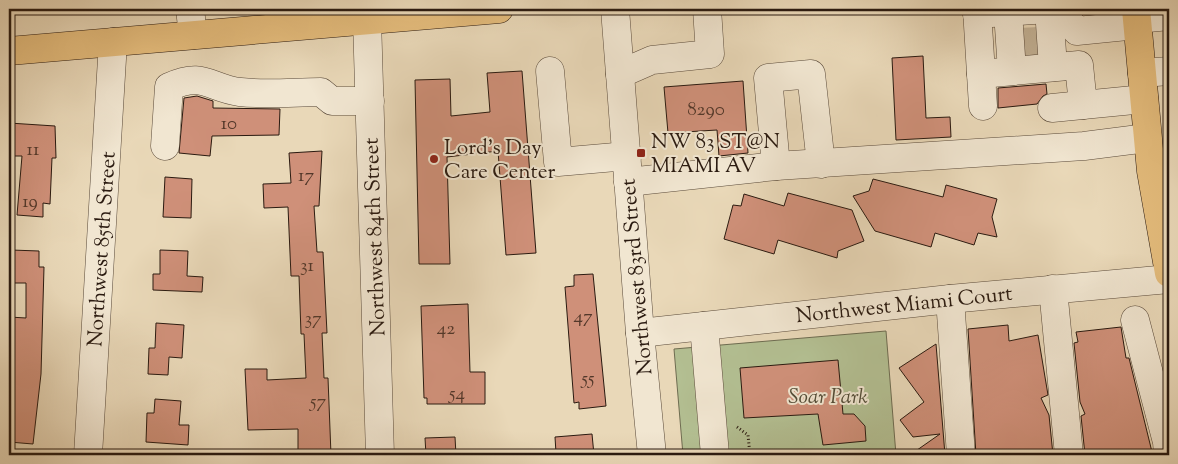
<svg xmlns="http://www.w3.org/2000/svg" width="1178" height="464" font-family="'Sorts Mill Goudy',serif">
<style>
.green{fill:#b3bf92;stroke:#6e6c51}
.building{fill:#cf9079;stroke:#2a1a10}
.lines{fill:none;stroke-linecap:round;stroke-linejoin:round}
.minor-tunnel{stroke:#c3b296;stroke-width:28;stroke-dasharray:28 14;stroke-linecap:butt}
.minor-casing{stroke:#5a4a3a;stroke-width:29}
.major-casing{stroke:#2a1a10;stroke-width:29}
.path{stroke:#2a1a10;stroke-width:3;stroke-dasharray:1 2.5;stroke-linecap:butt}
.minor{stroke:#f1e6d1;stroke-width:28}
.major{stroke:#e4bc7c;stroke-width:28}
.poi-dot{fill:#8f2418;stroke:#f1e6d1;stroke-width:2}
.labels{text-anchor:middle;stroke-width:4;stroke-linejoin:round;paint-order:stroke}
.number-label{font-size:19px;fill:#53382a}
.poi-label{font-size:21px;fill:#2a1a10;stroke:#f1e6d1;text-anchor:start}
.street-label{font-size:21px;fill:#2a1a10;stroke:#f1e6d1}
.park-label{font-size:21px;font-style:italic;fill:#534c37;stroke:#f1e6d1}
</style>
<rect width="100%" height="100%" fill="#e9d8b8"/>
<filter id="stains"><feTurbulence type="fractalNoise" baseFrequency=".004" numOctaves="4"/><feColorMatrix values="0 0 0 0 .2 0 0 0 0 .09 0 0 0 0 .02 0 0 0 .5 -.17"/></filter>
<radialGradient id="worn" r=".72"><stop offset=".6" stop-color="#630" stop-opacity="0"/><stop offset="1" stop-color="#630" stop-opacity=".3"/></radialGradient>
<!-- green -->
<path class="green" d="M886 331 896 455H683L674 349Z"/>
<!-- building -->
<g class="building">
<path d="M923 56 926 118 950 117 951 137 896 140 892 58Z"/>
<path d="M522 71 536 253 506 255 498 151 447 157 450 264H419L415 80 450 79 451 116 490 112 487 73Z"/>
<path d="M743 81 748 153 719 156 717 130 668 133 664 87Z"/>
<path d="M1046 84 1047 94 1043 96 1037 104 998 108V88Z"/>
<path d="M197 96 213 101V108L280 109 279 135 212 136 210 156 179 153 184 98Z"/>
<path d="M9 123 55 126 56 158H52L50 204 43 203V217L17 215 22 156H9Z"/>
<path d="M322 151 319 206H314L317 252H323L327 333H322L324 378H328L331 455H298V429L248 430 245 369H267V380L306 378 304 334H301L299 276H291L288 207 264 208 263 184 291 183 289 153Z"/>
<path d="M165 177 192 179 191 218 163 217Z"/>
<path d="M873 179 943 197 946 185 997 199 992 217 997 237 978 233 974 245 935 233 931 247 875 231 853 196 869 191Z"/>
<path d="M788 193 852 210 864 241 838 251 837 258 778 240 774 254 724 239 733 205 741 206 744 194 784 206Z"/>
<path d="M11 250 39 251V267H44L41 374 33 444 9 442V317L26 318V283H10Z"/>
<path d="M160 250 188 251 187 276 203 277 202 292 153 290V274H160Z"/>
<path d="M593 274 606 406 579 409V402L574 403 565 287 574 286V275Z"/>
<path d="M468 304 470 372H485V404H427V398H424L421 306Z"/>
<path d="M156 323 184 325 182 358 169 357 168 375 148 374 149 348H155Z"/>
<path d="M1008 325 1009 341 1038 335 1048 395 1041 398 1049 415 1053 455H976L968 329Z"/>
<path d="M1121 327 1126 358H1129L1152 452 1145 455H1085L1081 416 1085 414 1080 402 1074 343 1078 342 1076 332Z"/>
<path d="M936 344 945 455H910L940 434 913 437 900 420 924 402 899 368Z"/>
<path d="M838 360 843 414H854L865 426 866 441 823 445 818 414 744 418 740 368Z"/>
<path d="M155 399 181 401 179 425H189L188 445 146 442 147 413H154Z"/>
<path d="M592 434 594 455H571V452L556 453 555 437Z"/>
<path d="M455 437 456 455H426L425 438Z"/>
</g>
<g class="lines">
<!-- minor-tunnel -->
<path class="minor-tunnel" d="M1019 42 1040 41"/>
<defs>
<g id="minor">
<path d="M190 9 193 35"/>
<path d="M615 9 640 333 652 455"/>
<path d="M977 9 983 106"/>
<path d="M1049 9 1053 67"/>
<path d="M1058 9 1077 31 1137 25"/>
<path d="M1008 12 1012 71"/>
<path d="M977 14 1048 9"/>
<path d="M367 19 380 455"/>
<path d="M1137 19 1169 16"/>
<path d="M550 71 558 162 627 156"/>
<path d="M1142 73 1169 71"/>
<path d="M620 74 652 60 710 54 707 9"/>
<path d="M981 74 1079 65 1083 105"/>
<path d="M1052 108 1144 99"/>
<path d="M165 146 169 87C204 71 209 88 240 92 266 95 295 92 321 92L332 101H370"/>
<path d="M776 166 768 78 811 74 821 164"/>
<path d="M628 182 776 166 1084 146 1147 138"/>
<path d="M1053 289 1069 455"/>
<path d="M950 299 961 455"/>
<path d="M1135 320 1167 442 1168 455"/>
<path d="M704 326 715 455"/>
<path d="M640 333 950 299 1169 279"/>
<path d="M88 455 113 42"/>
</g>
<g id="major">
<path d="M1136 9 1151 171 1169 273"/>
<path d="M9 51 499 9"/>
</g>
</defs>
<!-- minor casing -->
<use href="#minor" class="minor-casing"/>
<!-- major casing -->
<use href="#major" class="major-casing"/>
<!-- path -->
<path class="path" d="M737 427 748 435 750 455"/>
<!-- minor -->
<use href="#minor" class="minor"/>
<!-- major -->
<use href="#major" class="major"/>
</g>
<!-- markers -->
<g class="poi-dot">
<rect x="636" y="148" width="10" height="10" rx="2.5"/>
<circle cx="434" cy="159" r="5"/>
</g>
<g class="labels">
<!-- number labels -->
<g class="number-label">
<text x="706" y="115">8290</text>
<text x="229" y="129">10</text>
<text x="33" y="155">11</text>
<text x="306" y="181">17</text>
<text x="30" y="207">19</text>
<text x="307" y="271">31</text>
<text x="583" y="322">47</text>
<text x="313" y="324">37</text>
<text x="446" y="334">42</text>
<text x="588" y="384">55</text>
<text x="457" y="399">54</text>
<text x="318" y="407">57</text>
</g>
<!-- poi labels -->
<g class="poi-label">
<text x="651" y="148">NW 83 ST@N<tspan x="651" dy="24">MIAMI AV</tspan></text>
<text x="444" y="154">Lord's Day<tspan x="444" dy="24">Care Center</tspan></text>
</g>
<!-- street labels -->
<g class="street-label">
<text transform="translate(374 237) rotate(-92)" y="7">Northwest 84th Street</text>
<text transform="translate(101 249) rotate(-86)" y="7">Northwest 85th Street</text>
<text transform="translate(636 277) rotate(-95)" y="7">Northwest 83rd Street</text>
<text transform="translate(904 304) rotate(-6)" y="7">Northwest Miami Court</text>
</g>
<!-- park labels -->
<g class="park-label">
<text x="828" y="403">Soar Park</text>
</g>
</g>
<!-- margin -->
<rect width="1178" height="464" fill="none" stroke="#e9d8b8" stroke-width="30"/>
<rect x="10" y="10" width="1158" height="444" fill="none" stroke="#2a1a10" stroke-width="2.5"/>
<rect x="15" y="15" width="1148" height="434" fill="none" stroke="#2a1a10"/>
<rect width="100%" height="100%" filter="url(#stains)"/>
<rect width="100%" height="100%" fill="url(#worn)"/>
</svg>
